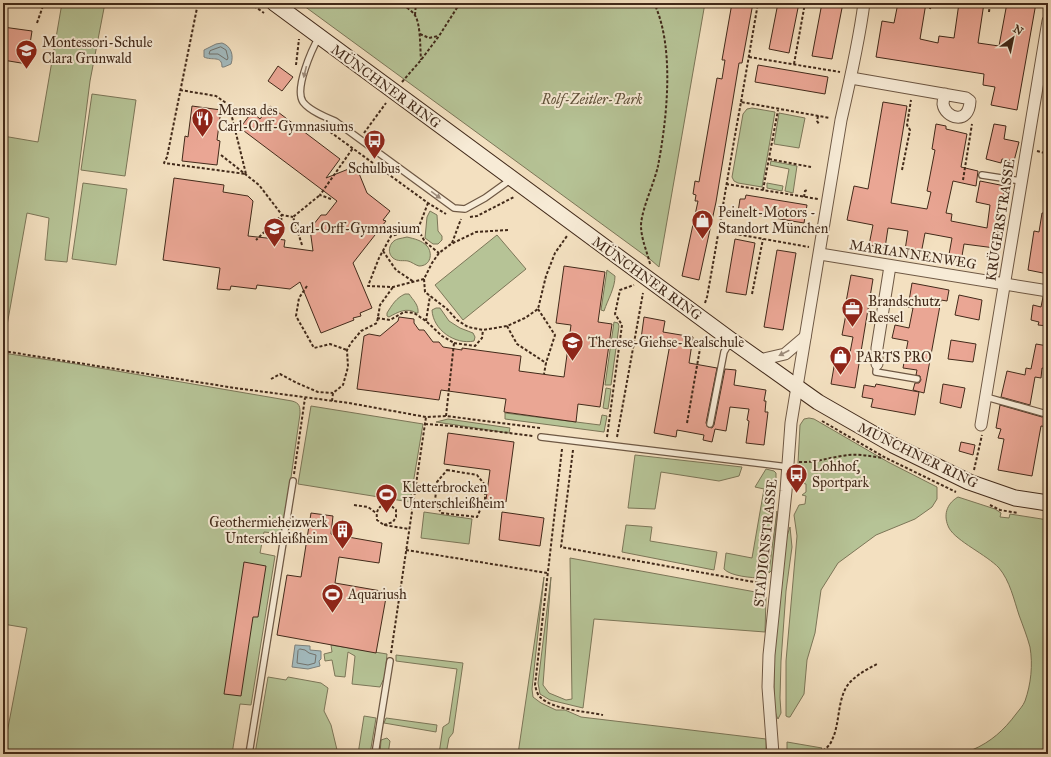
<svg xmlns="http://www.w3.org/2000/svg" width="1051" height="757" font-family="'IM FELL Great Primer',serif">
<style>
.green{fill:#b6c396;stroke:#7c7658}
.water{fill:#a2babe;stroke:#7c807c}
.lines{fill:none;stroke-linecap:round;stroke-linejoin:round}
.shore{stroke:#72726c;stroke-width:1}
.building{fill:#eaa694;stroke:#422a1a}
.service-casing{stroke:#6e5844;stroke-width:8}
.minor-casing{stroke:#6e5844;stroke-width:13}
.secondary-casing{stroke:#422a1a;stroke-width:17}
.path{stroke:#422a1a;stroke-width:2;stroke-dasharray:3 2;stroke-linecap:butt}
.service{stroke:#f7ebd6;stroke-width:5.5}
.minor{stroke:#f7ebd6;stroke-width:11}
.secondary{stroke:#f7ebd6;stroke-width:15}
.oneway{fill:#9c8a78}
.labels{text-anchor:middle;stroke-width:4;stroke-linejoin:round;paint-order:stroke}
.poi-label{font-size:14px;fill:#422a1a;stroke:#f7ebd6;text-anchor:start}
.street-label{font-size:14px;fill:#422a1a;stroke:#f7ebd6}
.park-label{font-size:14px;font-style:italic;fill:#5f5039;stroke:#f7ebd6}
</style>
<rect width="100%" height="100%" fill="#f3e0c0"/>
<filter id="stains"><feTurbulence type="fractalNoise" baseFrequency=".005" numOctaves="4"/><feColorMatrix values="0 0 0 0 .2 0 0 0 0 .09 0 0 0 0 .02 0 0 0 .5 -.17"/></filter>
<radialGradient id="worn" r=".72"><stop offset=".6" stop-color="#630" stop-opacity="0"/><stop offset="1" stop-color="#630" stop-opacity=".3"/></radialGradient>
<!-- green -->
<g class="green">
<path d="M62 3H105L90 81 67 262 45 260 49 218 27 213 3 348V136L38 142Z"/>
<path d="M300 3H705L659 267 651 260Z"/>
<path d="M92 94 136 100 125 176 81 170Z"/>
<path d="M752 108 775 112 762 187 738 183 734 181 732 177 743 114 747 109Z"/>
<path d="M779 113 805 118 799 148 774 144Z"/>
<path d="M771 161 797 166 793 193 785 191 789 169 770 165Z"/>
<path d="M83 183 127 189 116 265 72 259Z"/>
<path d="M767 183 783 186 782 191 767 188Z"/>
<path d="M430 211 437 215 438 231 442 236V240L438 244H433L425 238 427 217Z"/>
<path d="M497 235 526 269 463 320 435 285Z"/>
<path d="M407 237C415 239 421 240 427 246 433 253 431 266 419 266 415 265 412 262 408 261 403 260 398 262 393 258 386 252 390 241 398 239 401 238 404 238 407 237Z"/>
<path d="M607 270 615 276C615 288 608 299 604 311L601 310Z"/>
<path d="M405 294H409C413 300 419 305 418 313H416C407 307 398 312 389 317L387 316V313C392 305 396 298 405 294Z"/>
<path d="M436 308H440L449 321 460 328 473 333 475 337 474 341C455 345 433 330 432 310Z"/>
<path d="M614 322 618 323 619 326 611 385H605Z"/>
<path d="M3 353 76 364 292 401C300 403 300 407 300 414L283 534 264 532 260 553 275 556 251 705 240 704 232 754H3L27 628 3 624Z"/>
<path d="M606 388 611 389 608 409 603 408Z"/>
<path d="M311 406 423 424 410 502 298 484Z"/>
<path d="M505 413 600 425 602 415 607 416 604 432 505 419Z"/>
<path d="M809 418 814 419 888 462 937 487V499L932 507 915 519 876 535 838 563 821 590 815 633 807 660 804 694 790 717H788L786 716V661L797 536 794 515 799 505 805 504 806 496 802 495 806 492V484L797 482 800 425 804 419Z"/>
<path d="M448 419 510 428 509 433 436 422Z"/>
<path d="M635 455 742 467 739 476 719 481 661 472 655 509 628 508Z"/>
<path d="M766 469 774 471 776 473V478L767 569 765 574 762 578C752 578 730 576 724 569L726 553 752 558 764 489 755 487Z"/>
<path d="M958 497 995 509 1001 513 1000 517 1009 518 1010 514 1048 520V754H971L972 750C991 742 1004 730 1016 714 1019 710 1023 706 1025 701 1031 684 1033 665 1030 647 1027 636 1023 626 1019 615 1014 600 1010 581 999 568 987 555 956 541 949 528 943 516 946 504 958 497Z"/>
<path d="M777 511 772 570 769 573V571Z"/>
<path d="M424 512 472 519 469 544 421 538Z"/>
<path d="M626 525 652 527 650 541 717 552 714 570 622 552Z"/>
<path d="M790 527 792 547 786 591 781 661 780 698 781 713 778 719C773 710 774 700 774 690 772 638 781 587 787 536Z"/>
<path d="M570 558 761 593 766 597 765 632 594 619 583 708 550 700 540 694 538 683 551 577 543 685 549 693 566 700 572 699Z"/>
<path d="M544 577 532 689 533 697 541 703 556 710H565L581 717 766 739V754H518Z"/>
<path d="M331 645 387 654 385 676 380 687 352 684 355 656 348 652 345 677 335 676 332 660 325 661 324 654 332 652Z"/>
<path d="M396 655 463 663 453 733 449 738 446 754H439L443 727 449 723 457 669 396 661Z"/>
<path d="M268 677 286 680 288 677 321 683 328 688 324 711 331 725 338 754H255Z"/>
<path d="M364 716 376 718 370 754H358Z"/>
<path d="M386 718 437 725 436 732 384 723Z"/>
<path d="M387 738 390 741 388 754H380L381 740Z"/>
<path d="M787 742 822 748 816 754H787Z"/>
<path d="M827 749 849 754H823Z"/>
</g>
<!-- water -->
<g class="water">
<path d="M222 43C231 46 234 55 231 64L224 67H222C222 55 212 61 204 57V50L216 44Z"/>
<path d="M295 645 310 646V650L321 651V659L319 661 320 666 308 669 292 667Z"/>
</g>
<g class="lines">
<!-- shore -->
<g class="shore">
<path d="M221 47 226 50 228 58 227 60 218 54H209L210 51Z"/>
<path d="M300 649 305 650 309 653 316 655 315 663 308 665 297 663 298 651Z"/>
</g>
</g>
<!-- building -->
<g class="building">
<path d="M732 3H753L742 63H739L716 202 699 280 682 276 698 201H695L696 195 693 194 695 181 699 182 717 78 722 79 725 60H722Z"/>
<path d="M778 3H799L789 53 769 49Z"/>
<path d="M822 3H843L832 59 812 56Z"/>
<path d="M898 3H926L920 39 938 43 939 36 954 38 959 3H984L978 43 999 46 1007 3H1036L1017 110 991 105 995 87 983 85 984 74 876 57 882 21 894 23Z"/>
<path d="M3 27 32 31 27 64 3 60Z"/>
<path d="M758 65 828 77 825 94 755 82Z"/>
<path d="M278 66 293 77 282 91 268 81Z"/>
<path d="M883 102 907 106 891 203 927 209 931 192 927 191 935 150 932 149 936 124 946 126V129L967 134 961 167 978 171 976 186 953 181 946 213 952 214 951 221 987 228 990 205 976 202 980 181 1005 186 998 218 1000 219 995 248 964 244 961 262 948 260 952 238 925 233 921 254 905 250 908 231 888 228 885 248 869 245 873 225 847 220 854 186 868 189Z"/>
<path d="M192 106 221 110 217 140 220 141 217 165 182 161 185 136 188 137Z"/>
<path d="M270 106 340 159 326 178 356 166 367 193 390 211 383 220 386 221 353 263 372 308 360 313 361 316 353 318 354 320 321 333 300 282 290 289 257 285 256 289 231 286 230 290 217 289 220 268 163 260 174 178 224 185 223 192 248 196 253 201 248 236 285 240 284 247 313 251 310 229 321 215H326L337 201 240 128 252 112 260 119Z"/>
<path d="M994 124 1006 126 1004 139 1019 142 1014 161 1002 159 1001 163 986 159Z"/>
<path d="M746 195 807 205 804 223 738 212 740 199H745Z"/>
<path d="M1042 213H1048V274L1028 270 1034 231 1039 232Z"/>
<path d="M735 239 755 243 746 295 726 292Z"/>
<path d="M777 250 796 253 783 330 764 327Z"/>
<path d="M564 266 605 272 598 322 612 324 600 407 578 404 576 422 504 412 506 399 441 390 439 400 357 389 364 336 369 334 380 336 398 321 399 317 414 319V323L419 330H424L433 342H439L443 347 462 350V348L521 356 519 371 564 377 571 325 556 323Z"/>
<path d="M851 275 873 279 855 388 831 384 835 361 848 363 853 337 842 335 846 314 844 313Z"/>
<path d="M912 283 949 290 947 301 941 300 924 393 913 390 915 383H919L921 380 920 376 916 375 917 370 903 368 908 341 892 338 895 325 909 328 913 308 908 307Z"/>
<path d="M959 295 982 300 979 320 955 315Z"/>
<path d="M1043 297 1048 298V326L1038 325 1039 322 1031 320 1033 305 1041 307Z"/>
<path d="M644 317 665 321 663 332 693 337 689 363 717 368 706 423 708 427 712 428 714 425 725 369 736 370 734 385 766 390 764 401H766L765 412H768L764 445 746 443 749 421 747 420 749 409 730 407 726 431 715 429 712 442 703 440 704 435 677 430 676 437 654 433 670 344 641 339Z"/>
<path d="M951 340 976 344 973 362 948 359Z"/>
<path d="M1036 344 1048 346V369L1042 368 1041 378 1035 377 1030 405 1001 397 1007 371 1025 375 1026 368 1031 369Z"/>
<path d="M876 384 919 392 915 415 871 407 873 399 862 397 864 385 875 387Z"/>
<path d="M943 384 965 388 961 408 940 403Z"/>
<path d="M1000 405 1042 417 1047 415V412L1045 409 1048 410V427L1041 426 1032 476 998 470 1004 439 998 438 1001 429 996 428Z"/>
<path d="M448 433 514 442 506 502 486 500 490 470 444 464Z"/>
<path d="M961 442 975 445 973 455 959 451Z"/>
<path d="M502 512 544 518 540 546 499 540Z"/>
<path d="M311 513 333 516 331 534 382 543 379 563 339 557 335 583 387 592 376 653 277 635 287 575 301 577Z"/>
<path d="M244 562 266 566 258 617H253L241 696 224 694Z"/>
</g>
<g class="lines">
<defs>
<g id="service">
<path d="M319 37C312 49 294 89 303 102 310 111 325 117 335 121L454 208 465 209 485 198 510 180"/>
<path d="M982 175 1021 181"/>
<path d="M877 364 876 372 917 379"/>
<path d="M986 397 1043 413"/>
<path d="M710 424 724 352 731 340"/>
<path d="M541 437 788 467"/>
<path d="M249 754 293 481"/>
<path d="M375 754 390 661"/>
</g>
<g id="minor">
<path d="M851 78 966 98 970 101C969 126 945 118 943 104 943 102 944 97 945 94"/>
<path d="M820 254 1048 291"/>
<path d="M759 360 785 354 805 337"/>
<path d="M877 364V348L890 266"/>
<path d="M981 425 1048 21"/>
<path d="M773 754 768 687 769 655 786 491 791 423 841 120C850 81 859 42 864 3"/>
</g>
<path id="secondary" d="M274 3 731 340 818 402 893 445 969 482 1015 498 1048 503"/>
</defs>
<!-- service casing -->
<use href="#service" class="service-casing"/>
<!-- minor casing -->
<use href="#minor" class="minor-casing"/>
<!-- secondary casing -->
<use href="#secondary" class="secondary-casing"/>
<!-- path -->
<g class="path">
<path d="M250 3 264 13"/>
<path d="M398 3C404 6 410 9 414 14 421 22 420 49 421 60"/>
<path d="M1037 7 1038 3"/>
<path d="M930 9 931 3"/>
<path d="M989 12 990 3"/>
<path d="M415 15 416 3"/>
<path d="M37 23 44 3"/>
<path d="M420 34 429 38 438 36"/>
<path d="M749 57 840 72"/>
<path d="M794 64 805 3"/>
<path d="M296 65 299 39"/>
<path d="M402 82 421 60 439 36 460 3"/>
<path d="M180 90 216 96 229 105 246 174 164 163 167 157 198 3"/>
<path d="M741 102 758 3"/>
<path d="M818 116 817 121 819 124"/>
<path d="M322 126 428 203 446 214"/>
<path d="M364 133 386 103"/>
<path d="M1037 151 1048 154"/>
<path d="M221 155 259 185 282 215 256 240"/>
<path d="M769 159 811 167"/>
<path d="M902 170 910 130 907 125 911 100"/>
<path d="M963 180 972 124"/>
<path d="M726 184 818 199"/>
<path d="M763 190 778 110"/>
<path d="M804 197 805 191 807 190"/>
<path d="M331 199 320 195 353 148"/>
<path d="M470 217 477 216 514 197"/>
<path d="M418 229 425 242 439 253"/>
<path d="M508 230 476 232 451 244 439 253 432 263 424 279 425 292 447 309 457 320 468 327 483 330 507 326 525 318 538 309 546 276 555 253 567 236"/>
<path d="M719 231 809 247"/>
<path d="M279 236 282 215 293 217"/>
<path d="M452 243 461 219"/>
<path d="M302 245 293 217 320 195"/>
<path d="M383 251 396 270 414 282"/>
<path d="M650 264C647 251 641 239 641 225 642 208 654 184 658 166 667 119 675 47 654 3"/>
<path d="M424 279 393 287 368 286 379 258 391 236 418 229 428 203"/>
<path d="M307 286 299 298 296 316 314 348 330 344 347 350"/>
<path d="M752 294 763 239"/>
<path d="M705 303 707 297C719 232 729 167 741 102L830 118"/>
<path d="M538 309 555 335 546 363"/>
<path d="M377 318 390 320 404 312 414 313 426 321 442 336 454 343 446 416"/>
<path d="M426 321 430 296"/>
<path d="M507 326 517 344 546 363 544 374"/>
<path d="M454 343 475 346 482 338 483 330"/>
<path d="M3 351 235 388 349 403 426 417 446 416 540 428"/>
<path d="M271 379 280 374 297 383 318 392 333 393"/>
<path d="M332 401 333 393 343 385 348 367 347 350 351 343 361 331 377 323 380 305 393 287"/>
<path d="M822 421 886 458 956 492"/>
<path d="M687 423 701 343 704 338"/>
<path d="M425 424 452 426 533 436"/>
<path d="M607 437 622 325 615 314 620 290 634 285"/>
<path d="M617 437 643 293"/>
<path d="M562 449 535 685C536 689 537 694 540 697 553 710 585 711 603 715"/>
<path d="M573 450 561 547 765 584"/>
<path d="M799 462C814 463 827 458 842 456 856 453 869 456 883 458"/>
<path d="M447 470 477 475 485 485V499L477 517 441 513 435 501 437 482Z"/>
<path d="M974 470 982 435"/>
<path d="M294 474 305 398"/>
<path d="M354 505 368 507 376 513"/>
<path d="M990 505 1000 510 1018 513"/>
<path d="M384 525 393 522 396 517V510L388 503C378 506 376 510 377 520L384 525 409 529"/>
<path d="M406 550 547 573"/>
<path d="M391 653 426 417"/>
<path d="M819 754C824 750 830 746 832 740 840 724 837 702 847 686 854 676 866 670 877 664"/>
<path d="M1044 754 1048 720"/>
</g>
<!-- service -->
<use href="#service" class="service"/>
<!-- minor -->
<use href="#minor" class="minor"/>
<!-- secondary -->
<use href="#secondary" class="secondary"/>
</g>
<!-- one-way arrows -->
<defs><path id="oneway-solid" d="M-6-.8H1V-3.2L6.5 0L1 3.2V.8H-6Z"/></defs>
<g class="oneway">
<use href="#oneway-solid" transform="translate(305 72) rotate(104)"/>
<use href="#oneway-solid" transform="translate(436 195) rotate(36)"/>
<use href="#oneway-solid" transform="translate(784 353) rotate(153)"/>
</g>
<!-- icons -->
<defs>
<symbol id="school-pin" viewBox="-11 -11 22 30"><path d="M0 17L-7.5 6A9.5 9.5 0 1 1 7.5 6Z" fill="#8f2418" stroke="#f7ebd6"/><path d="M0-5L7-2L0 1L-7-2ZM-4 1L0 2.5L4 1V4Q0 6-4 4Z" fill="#fff"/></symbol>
<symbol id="restaurant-pin" viewBox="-11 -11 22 30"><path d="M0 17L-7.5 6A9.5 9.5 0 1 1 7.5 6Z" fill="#8f2418" stroke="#f7ebd6"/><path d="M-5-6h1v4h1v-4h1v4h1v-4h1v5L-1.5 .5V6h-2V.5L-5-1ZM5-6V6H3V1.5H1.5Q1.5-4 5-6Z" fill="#fff"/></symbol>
<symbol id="bus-pin" viewBox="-11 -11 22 30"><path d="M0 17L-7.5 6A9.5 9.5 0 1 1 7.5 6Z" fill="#8f2418" stroke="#f7ebd6"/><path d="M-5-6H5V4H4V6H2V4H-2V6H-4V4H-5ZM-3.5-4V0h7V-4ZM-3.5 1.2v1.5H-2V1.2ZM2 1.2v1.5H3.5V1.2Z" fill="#fff"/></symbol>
<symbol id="shop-pin" viewBox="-11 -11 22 30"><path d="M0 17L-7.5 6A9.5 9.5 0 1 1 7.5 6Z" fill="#8f2418" stroke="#f7ebd6"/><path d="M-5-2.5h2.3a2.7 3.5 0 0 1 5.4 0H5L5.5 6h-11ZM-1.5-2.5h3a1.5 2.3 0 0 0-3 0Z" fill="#fff"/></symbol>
<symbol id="office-pin" viewBox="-11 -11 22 30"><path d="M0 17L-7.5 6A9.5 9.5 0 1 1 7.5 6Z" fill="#8f2418" stroke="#f7ebd6"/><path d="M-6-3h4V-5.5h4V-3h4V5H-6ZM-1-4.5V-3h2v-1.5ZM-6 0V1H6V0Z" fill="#fff"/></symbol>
<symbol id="stadium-pin" viewBox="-11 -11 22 30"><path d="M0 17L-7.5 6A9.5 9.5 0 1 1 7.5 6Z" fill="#8f2418" stroke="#f7ebd6"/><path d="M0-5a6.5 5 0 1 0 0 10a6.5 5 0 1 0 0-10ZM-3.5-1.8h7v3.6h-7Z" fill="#fff"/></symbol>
<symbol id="building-pin" viewBox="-11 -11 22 30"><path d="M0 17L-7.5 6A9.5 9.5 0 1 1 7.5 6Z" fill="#8f2418" stroke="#f7ebd6"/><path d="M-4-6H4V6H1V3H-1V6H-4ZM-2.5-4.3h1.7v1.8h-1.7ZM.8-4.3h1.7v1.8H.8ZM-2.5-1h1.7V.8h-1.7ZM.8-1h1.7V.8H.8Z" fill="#fff"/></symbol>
</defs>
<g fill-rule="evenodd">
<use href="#school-pin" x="14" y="38" width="25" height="34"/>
<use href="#restaurant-pin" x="190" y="106" width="25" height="34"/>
<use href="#bus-pin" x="362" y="128" width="25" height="34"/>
<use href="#shop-pin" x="690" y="208" width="25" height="34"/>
<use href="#school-pin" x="262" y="216" width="25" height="34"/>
<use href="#office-pin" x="840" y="296" width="25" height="34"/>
<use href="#school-pin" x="560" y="330" width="25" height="34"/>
<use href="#shop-pin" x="828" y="344" width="25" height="34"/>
<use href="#bus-pin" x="784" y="462" width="25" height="34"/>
<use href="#stadium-pin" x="374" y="482" width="25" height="34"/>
<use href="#building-pin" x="330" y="518" width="25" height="34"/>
<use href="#stadium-pin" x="320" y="582" width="25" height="34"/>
</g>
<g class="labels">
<!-- poi labels -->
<g class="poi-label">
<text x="42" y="47">Montessori-Schule<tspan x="42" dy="16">Clara Grunwald</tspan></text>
<text x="218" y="115">Mensa des<tspan x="218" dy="16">Carl-Orff-Gymnasiums</tspan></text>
<text x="374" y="173" text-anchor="middle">Schulbus</text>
<text x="718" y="217">Peinelt-Motors -<tspan x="718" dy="16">Standort München</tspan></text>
<text x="290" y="233">Carl-Orff-Gymnasium</text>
<text x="868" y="306">Brandschutz<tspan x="868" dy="16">Ressel</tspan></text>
<text x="588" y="347">Therese-Giehse-Realschule</text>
<text x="856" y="362">PARTS PRO</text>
<text x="812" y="471">Lohhof,<tspan x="812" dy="16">Sportpark</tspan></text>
<text x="402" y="492">Kletterbrocken<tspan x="402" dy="16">Unterschleißheim</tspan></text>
<text x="328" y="527" text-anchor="end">Geothermieheizwerk<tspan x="328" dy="16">Unterschleißheim</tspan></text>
<text x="348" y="599">Aquariush</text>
</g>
<!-- street labels -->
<g class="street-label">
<text transform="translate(386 86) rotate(36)" y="5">MÜNCHNER RING</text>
<text transform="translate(1000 220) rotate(-81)" y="5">KRÜGERSTRASSE</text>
<text transform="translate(913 254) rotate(9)" y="5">MARIANNENWEG</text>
<text transform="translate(647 278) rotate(36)" y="5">MÜNCHNER RING</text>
<text transform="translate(918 455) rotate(26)" y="5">MÜNCHNER RING</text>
<text transform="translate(765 543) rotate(-84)" y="5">STADIONSTRASSE</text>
</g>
<!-- park labels -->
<g class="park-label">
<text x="592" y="104">Rolf-Zeitler-Park</text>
</g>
</g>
<!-- margin -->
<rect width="1051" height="757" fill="none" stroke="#f3e0c0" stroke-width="16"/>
<rect x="4" y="4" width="1043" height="749" fill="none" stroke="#422a1a" stroke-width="2"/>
<rect x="8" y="8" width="1035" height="741" fill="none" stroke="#422a1a"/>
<!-- north arrow -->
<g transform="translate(1013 38) rotate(33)" stroke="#f7ebd6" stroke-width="3" paint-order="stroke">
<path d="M0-3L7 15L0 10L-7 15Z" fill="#422a1a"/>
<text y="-6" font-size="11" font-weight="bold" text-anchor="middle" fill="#422a1a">N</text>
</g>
<rect width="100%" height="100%" filter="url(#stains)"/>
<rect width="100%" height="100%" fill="url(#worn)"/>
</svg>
